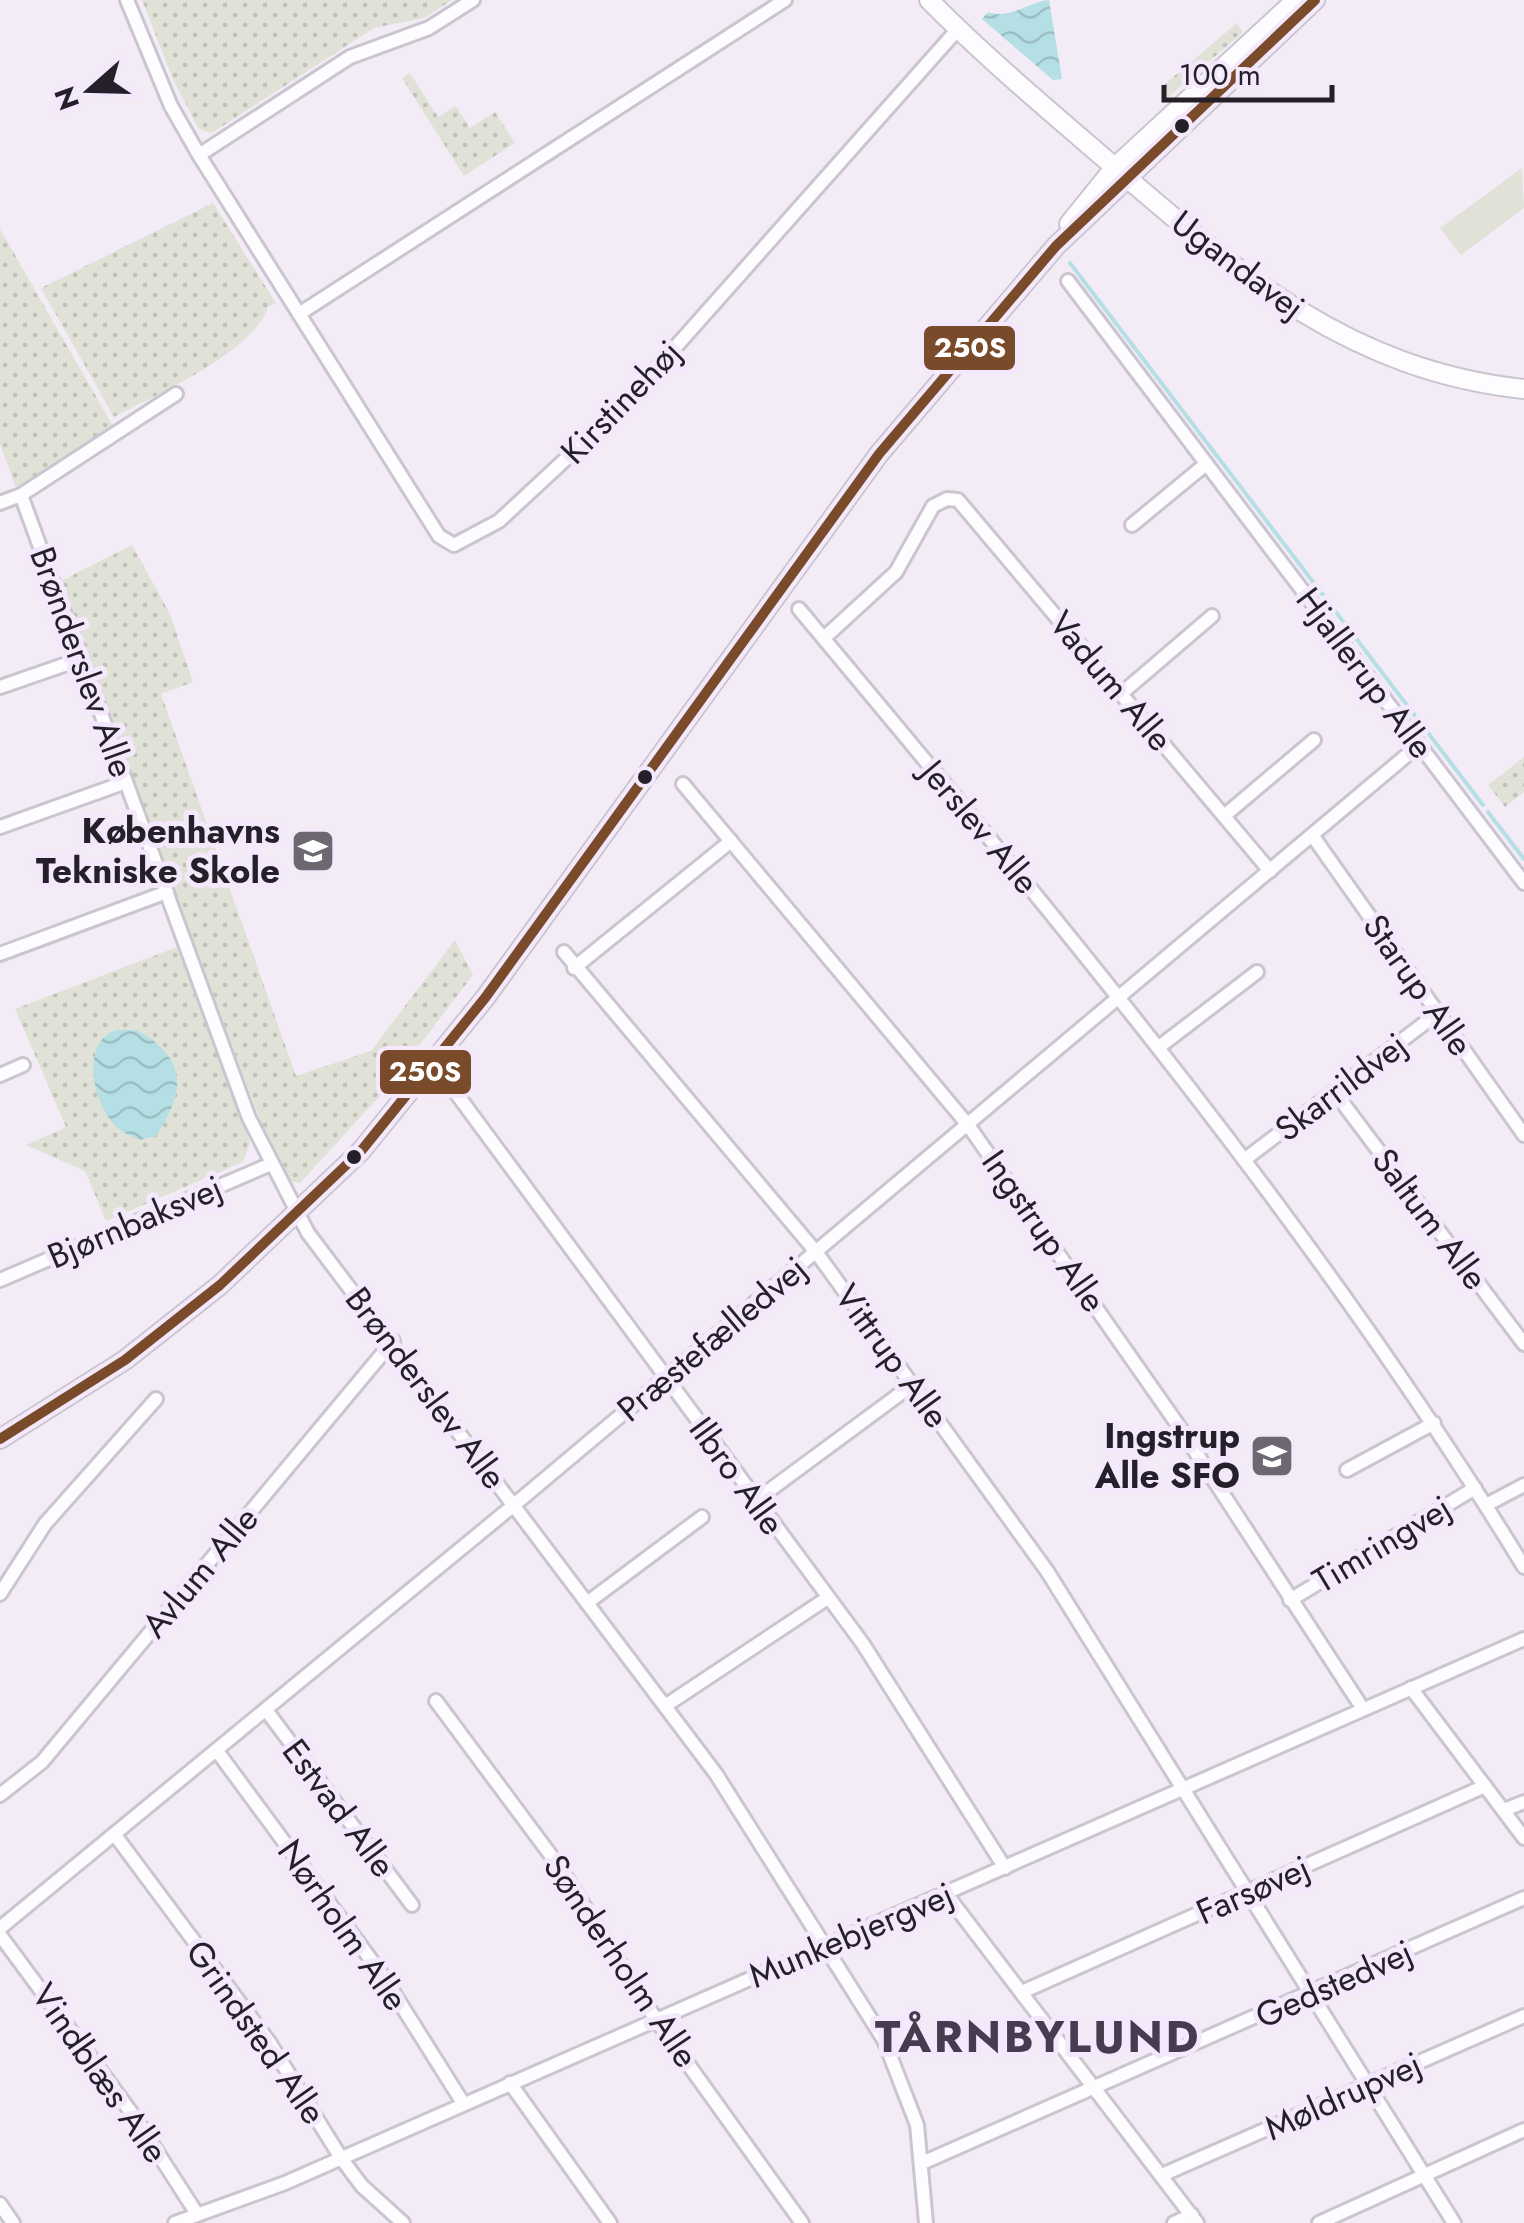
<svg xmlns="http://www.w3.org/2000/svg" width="1524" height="2223" font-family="Jost,sans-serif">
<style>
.grass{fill:url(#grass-dots)}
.pitch{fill:#e1e2d7}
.water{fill:url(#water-waves)}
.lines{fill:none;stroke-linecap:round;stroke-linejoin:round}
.stream{stroke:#b4dfe4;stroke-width:4}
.street-casing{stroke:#cbc5cf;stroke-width:18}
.secondary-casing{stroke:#cbc5cf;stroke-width:22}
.street{stroke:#fdfcfe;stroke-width:12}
.secondary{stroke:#fdfcfe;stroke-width:18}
.bus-1-casing{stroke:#f4e8fc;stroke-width:18}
.bus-1{stroke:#7a4b2a;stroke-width:10}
.bus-dot{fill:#241f28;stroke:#f4e8fc;stroke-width:4}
.labels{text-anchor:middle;stroke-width:10;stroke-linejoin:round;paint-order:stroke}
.street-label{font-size:35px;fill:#241f28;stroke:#f4e8fc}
.poi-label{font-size:35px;font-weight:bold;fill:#241f28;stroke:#f4e8fc;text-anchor:end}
.district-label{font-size:45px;font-weight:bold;letter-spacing:2.5px;fill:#483b4f;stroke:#f4e8fc}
.line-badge{stroke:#f4e8fc;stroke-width:4}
.badge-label{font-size:28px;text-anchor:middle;font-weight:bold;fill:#fff}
</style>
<defs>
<pattern id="grass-dots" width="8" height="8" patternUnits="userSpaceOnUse" patternTransform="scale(2.5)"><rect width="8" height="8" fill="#e1e2d7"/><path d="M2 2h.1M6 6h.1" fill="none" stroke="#c1c1b9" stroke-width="1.8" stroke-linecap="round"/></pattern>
<pattern id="water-waves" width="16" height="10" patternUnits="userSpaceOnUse" patternTransform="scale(2.5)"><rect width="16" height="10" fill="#b4dfe4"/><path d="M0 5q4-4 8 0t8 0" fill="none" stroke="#9bbfc4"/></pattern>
</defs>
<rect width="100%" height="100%" fill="#f3ecf7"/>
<!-- grass -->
<g class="grass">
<path d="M142 0H452L424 18 374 28 212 133 199 129 174 82Z"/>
<path d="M1237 23 1243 32 1164 101V85Z"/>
<path d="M410 73 438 117 456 106 470 128 495 112 515 143 464 176 402 78Z"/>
<path d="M213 203 276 303 268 307C255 351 156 395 114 417L41 288Z"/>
<path d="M0 229 113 426 16 488 0 444Z"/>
<path d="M132 545 170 614 193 682 161 694 296 1076 371 1051 455 940 473 975 387 1088 300 1183 289 1181 275 1160 59 582Z"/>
<path d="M1524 757V792L1505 807 1488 785Z"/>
<path d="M177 947 250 1142 243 1162 106 1221 85 1171 26 1145 66 1127 15 1009Z"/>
</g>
<!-- pitch -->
<path class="pitch" d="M1522 168 1524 208 1461 255 1440 228Z"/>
<!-- water -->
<g class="water">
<path d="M1049 0 1062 79 1053 80 982 19 988 12C1011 20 1027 2 1049 0Z"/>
<path d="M137 1030C188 1059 186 1091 156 1136L140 1140C134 1137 125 1134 119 1129 96 1111 78 1047 113 1031 119 1029 131 1030 137 1030Z"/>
</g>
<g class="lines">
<!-- stream -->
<g class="stream">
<path d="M1070 263 1483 805"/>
<path d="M1488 812 1524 859"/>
</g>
<defs>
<g id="street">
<path d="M127 0 171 106 199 155 439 536 454 545 499 521 624 405 958 29"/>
<path d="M199 155 350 57 429 28 473 0"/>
<path d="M1068 281 1524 883"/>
<path d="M299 314 785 0"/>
<path d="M21 495 249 1118 308 1233 716 1774 884 2040 917 2125 926 2223"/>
<path d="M0 503 21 495 176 394"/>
<path d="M1132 525 1206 464"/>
<path d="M799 609C1056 917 1314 1224 1524 1567"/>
<path d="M824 638 896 572 933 506 947 499 958 500 1270 871"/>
<path d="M0 687 81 659"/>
<path d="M1122 693 1212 616"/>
<path d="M683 784 968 1125 1178 1425 1363 1709"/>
<path d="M1224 816 1314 740"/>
<path d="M0 827 126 782"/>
<path d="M1312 835 1524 1135"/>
<path d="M564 952 816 1252 1047 1571 1454 2223"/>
<path d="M0 954 167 892"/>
<path d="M574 968 731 841"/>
<path d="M1159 1047 1257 972"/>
<path d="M0 1075 23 1065"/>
<path d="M456 1093 863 1644 1005 1868"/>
<path d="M1336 1094 1524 1344"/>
<path d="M1244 1160 1438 1013"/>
<path d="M0 1280 271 1164"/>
<path d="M1347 1470 1434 1423"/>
<path d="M755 1501 912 1385"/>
<path d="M1486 1505 1524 1485"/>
<path d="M0 1594 45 1524 156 1399"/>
<path d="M1290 1600 1475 1488"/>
<path d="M587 1603 702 1517"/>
<path d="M1411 1688 1524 1838"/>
<path d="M436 1701 558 1865 655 2018 802 2223"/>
<path d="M665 1706 826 1599"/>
<path d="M266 1710 412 1905"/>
<path d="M217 1751 383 1976 463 2103"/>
<path d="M0 1795 42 1762 393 1341"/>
<path d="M1504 1810 1524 1802"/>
<path d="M115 1835 269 2042 341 2158 362 2186 403 2223"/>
<path d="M946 1894 1197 2223"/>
<path d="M0 1928 514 1505 1419 745"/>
<path d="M0 1935 136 2119 197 2214"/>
<path d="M1022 1992 1485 1786"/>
<path d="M510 2083 610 2223"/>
<path d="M922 2163 1524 1898"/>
<path d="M1162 2175 1524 2016"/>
<path d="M0 2204 13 2223"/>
<path d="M175 2223 285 2183 1524 1639"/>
<path d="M1174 2223 1192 2215"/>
<path d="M1319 2223 1524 2130"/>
</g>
<g id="secondary">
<path d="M929 0C984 56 1045 107 1104 158 1234 270 1346 370 1524 389"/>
<path d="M1069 224 1115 167 1296 0"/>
<path d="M0 1439 125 1360 220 1285 361 1151 485 998 879 454 1056 246 1315 0"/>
</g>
</defs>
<!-- street casing -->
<use href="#street" class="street-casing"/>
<!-- secondary casing -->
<use href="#secondary" class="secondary-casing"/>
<!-- street -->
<use href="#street" class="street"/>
<!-- secondary -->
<use href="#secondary" class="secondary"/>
<defs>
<path id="bus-1" d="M0 1439 125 1360 220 1285 361 1151 485 998 879 454 1056 246 1315 0"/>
</defs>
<!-- bus-1 casing -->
<use href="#bus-1" class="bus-1-casing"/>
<!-- bus-1 -->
<use href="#bus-1" class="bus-1"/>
</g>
<!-- icons -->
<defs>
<symbol id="university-square" viewBox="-11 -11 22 22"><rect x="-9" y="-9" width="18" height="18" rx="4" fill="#6c6770" stroke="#f4e8fc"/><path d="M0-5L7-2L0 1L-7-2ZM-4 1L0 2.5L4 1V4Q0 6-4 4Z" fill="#fff"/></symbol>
<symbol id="school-square" viewBox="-11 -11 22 22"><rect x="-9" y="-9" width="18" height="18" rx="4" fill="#6c6770" stroke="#f4e8fc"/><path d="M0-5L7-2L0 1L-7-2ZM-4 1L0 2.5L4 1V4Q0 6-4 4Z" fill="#fff"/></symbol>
</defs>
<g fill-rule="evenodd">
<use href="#university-square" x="288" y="826" width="50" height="50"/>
<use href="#school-square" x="1247" y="1431" width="50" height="50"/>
</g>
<!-- markers -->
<g class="bus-dot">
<circle cx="1182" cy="126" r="9"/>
<circle cx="645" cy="777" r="9"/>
<circle cx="354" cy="1157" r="9"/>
</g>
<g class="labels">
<!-- street labels -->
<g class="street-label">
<text transform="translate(1238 265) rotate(37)" y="12">Ugandavej</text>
<text transform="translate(621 402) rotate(-46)" y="12">Kirstinehøj</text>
<text transform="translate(82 662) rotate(70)" y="12">Brønderslev Alle</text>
<text transform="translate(1365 673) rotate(53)" y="12">Hjallerup Alle</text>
<text transform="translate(1111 681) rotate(50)" y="12">Vadum Alle</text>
<text transform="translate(980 827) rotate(50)" y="12">Jerslev Alle</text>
<text transform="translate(1418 985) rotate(55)" y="12">Starup Alle</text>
<text transform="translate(1341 1087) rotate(-37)" y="12">Skarrildvej</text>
<text transform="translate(1430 1219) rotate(53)" y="12">Saltum Alle</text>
<text transform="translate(135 1222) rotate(-23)" y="12">Bjørnbaksvej</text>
<text transform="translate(1044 1231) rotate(55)" y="12">Ingstrup Alle</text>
<text transform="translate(712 1339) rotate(-40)" y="12">Præstefælledvej</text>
<text transform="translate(892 1356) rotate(54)" y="12">Vittrup Alle</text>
<text transform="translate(426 1388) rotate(53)" y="12">Brønderslev Alle</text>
<text transform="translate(737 1476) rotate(54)" y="12">Ilbro Alle</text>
<text transform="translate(1382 1544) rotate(-31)" y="12">Timringvej</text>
<text transform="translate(200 1572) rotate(-50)" y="12">Avlum Alle</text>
<text transform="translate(339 1808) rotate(53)" y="12">Estvad Alle</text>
<text transform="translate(1253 1890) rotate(-24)" y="12">Farsøvej</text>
<text transform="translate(343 1925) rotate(55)" y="12">Nørholm Alle</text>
<text transform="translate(851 1935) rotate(-23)" y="12">Munkebjergvej</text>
<text transform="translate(621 1961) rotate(56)" y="12">Sønderholm Alle</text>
<text transform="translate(1334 1984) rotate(-24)" y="12">Gedstedvej</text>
<text transform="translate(256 2032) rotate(55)" y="12">Grindsted Alle</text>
<text transform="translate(100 2073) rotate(55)" y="12">Vindblæs Alle</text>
<text transform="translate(1343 2096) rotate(-24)" y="12">Møldrupvej</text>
</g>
<!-- poi labels -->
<g class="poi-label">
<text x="280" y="843">Københavns<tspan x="280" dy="40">Tekniske Skole</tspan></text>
<text x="1240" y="1448">Ingstrup<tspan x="1240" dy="40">Alle SFO</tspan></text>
</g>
<!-- district labels -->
<g class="district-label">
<text x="1038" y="2052">TÅRNBYLUND</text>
</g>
</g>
<g class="line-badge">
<rect x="922" y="324" width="95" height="48" rx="10" fill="#7a4b2a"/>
<rect x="378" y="1048" width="95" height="48" rx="10" fill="#7a4b2a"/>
</g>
<g class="badge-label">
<text x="970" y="357">250S</text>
<text x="425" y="1081">250S</text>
</g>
<!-- north arrow -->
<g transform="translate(90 90) rotate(250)" stroke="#f4e8fc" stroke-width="8" paint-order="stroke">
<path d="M0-8L18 38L0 25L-18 38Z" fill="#241f28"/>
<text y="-15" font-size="28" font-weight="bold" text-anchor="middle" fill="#241f28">N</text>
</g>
<!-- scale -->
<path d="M1164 85v15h168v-15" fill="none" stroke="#241f28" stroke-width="5"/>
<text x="1179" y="85" font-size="30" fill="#241f28" stroke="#f4e8fc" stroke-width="8" paint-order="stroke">100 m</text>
</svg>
